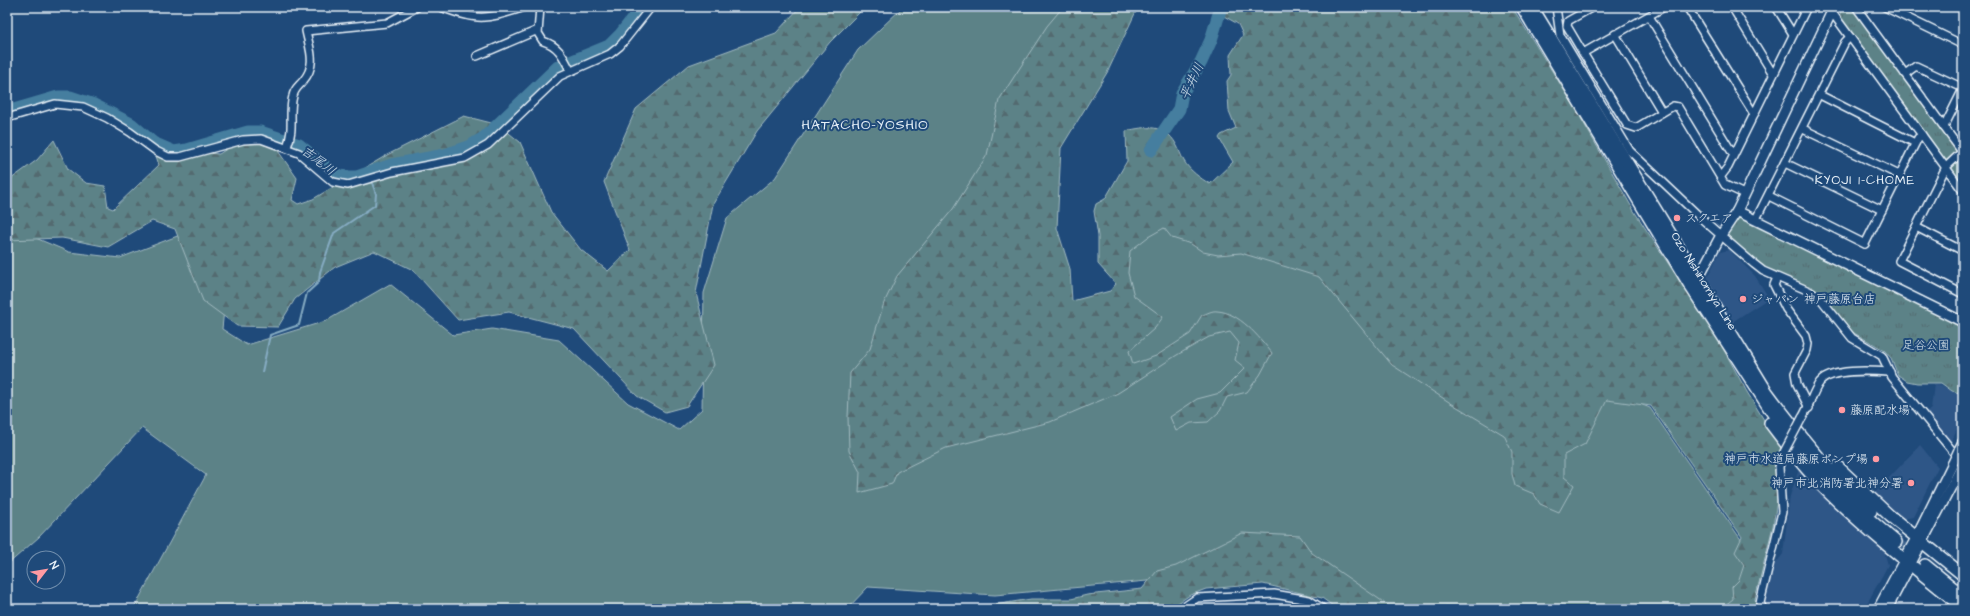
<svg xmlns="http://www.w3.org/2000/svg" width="1970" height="616" font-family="'Architects Daughter','Klee One',sans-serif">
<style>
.built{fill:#2f5687}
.grass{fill:#5c8287;stroke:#a2bac0}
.forest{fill:url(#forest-firs);stroke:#a2bac0}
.park{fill:url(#park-tufts);stroke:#a2bac0}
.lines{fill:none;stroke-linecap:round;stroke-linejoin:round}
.stream{stroke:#86acc3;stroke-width:2}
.river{stroke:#457e9f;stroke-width:13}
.primary-tunnel{stroke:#3d638d;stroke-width:11;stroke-dasharray:11 5.5;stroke-linecap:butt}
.street-casing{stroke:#e8f1f8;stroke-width:10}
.secondary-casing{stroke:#e8f1f8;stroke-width:12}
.primary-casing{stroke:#e8f1f8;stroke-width:14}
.street{stroke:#1f4a7a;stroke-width:7}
.secondary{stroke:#1f4a7a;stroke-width:9}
.primary{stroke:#1f4a7a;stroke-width:11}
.street-bridge-casing{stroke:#e8f1f8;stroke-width:10;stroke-linecap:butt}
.secondary-bridge-casing{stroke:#e8f1f8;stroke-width:12;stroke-linecap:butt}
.street-bridge{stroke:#1f4a7a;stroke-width:7}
.secondary-bridge{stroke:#1f4a7a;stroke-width:9}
.poi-dot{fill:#ff9aa2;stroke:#1f4a7a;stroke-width:1.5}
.labels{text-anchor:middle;stroke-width:4;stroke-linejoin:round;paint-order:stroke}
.poi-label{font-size:12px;fill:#e8f1f8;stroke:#1f4a7a;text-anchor:start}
.street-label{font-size:12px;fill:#e8f1f8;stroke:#1f4a7a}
.park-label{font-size:12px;fill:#d3e0e7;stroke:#1f4a7a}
.water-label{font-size:13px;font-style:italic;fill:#d0e0eb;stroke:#1f4a7a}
.neighbourhood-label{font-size:13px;letter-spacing:1px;fill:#e8f1f8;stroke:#1f4a7a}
.quarter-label{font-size:14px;letter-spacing:1px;fill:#e8f1f8;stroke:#1f4a7a}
</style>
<defs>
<pattern id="forest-firs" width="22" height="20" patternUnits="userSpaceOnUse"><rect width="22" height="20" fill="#5c8287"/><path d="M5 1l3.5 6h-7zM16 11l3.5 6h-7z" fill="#536b6f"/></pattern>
<pattern id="park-tufts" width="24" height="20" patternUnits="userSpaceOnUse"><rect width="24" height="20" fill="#5c8287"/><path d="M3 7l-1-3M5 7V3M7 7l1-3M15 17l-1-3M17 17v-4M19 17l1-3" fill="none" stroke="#536b6f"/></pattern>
</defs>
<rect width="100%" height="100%" fill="#1f4a7a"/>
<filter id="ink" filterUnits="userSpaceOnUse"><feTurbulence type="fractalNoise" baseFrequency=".025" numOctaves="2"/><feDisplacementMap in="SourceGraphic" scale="8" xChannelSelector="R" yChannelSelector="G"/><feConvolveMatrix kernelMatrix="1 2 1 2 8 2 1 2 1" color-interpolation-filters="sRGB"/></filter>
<g filter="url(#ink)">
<!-- built -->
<g class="built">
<path d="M1729 250 1755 276 1769 298 1732 322 1706 280 1720 252Z"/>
<path d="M1934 384 1941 385 1955 393 1963 395V417L1950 443 1924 412 1931 409Z"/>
<path d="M1920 445 1938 467 1913 517 1902 519 1874 494Z"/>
<path d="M1799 469 1840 511 1884 551 1888 565 1864 609H1769L1766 601 1772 568 1783 554 1790 496Z"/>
</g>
<!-- grass -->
<path class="grass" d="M903 7H1081L1024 229 1036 323 1126 306 1118 211 1168 194 1574 377 1650 408 1762 570 1752 609H1386L1321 565 995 595 868 587 847 609H135V606L206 475 142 428 39 537 7 565V226L69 252 120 258 180 235 229 260 222 329 247 345 326 321 390 284 453 335 492 329 559 340 628 403 679 430 702 409 704 293 727 218 775 178 858 50Z"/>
<!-- forest -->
<g class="forest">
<path d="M800 7H865L830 42 757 131 713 204 696 293 714 365 687 406 665 412 637 396 574 329 509 312 458 320 413 270 374 251 335 267 295 299 278 327 237 326 203 301 175 229 152 221 108 247 62 238 7 240V182L37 160 54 140 68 169 86 183 105 186 108 207 113 209 159 165 155 153 166 158 205 153 219 154 236 143 259 141 276 148 297 178 292 200 298 204 313 199 387 155 464 116 499 125 520 142 551 212 581 250 608 271 630 250 604 182 636 109 689 65 776 33Z"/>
<path d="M1063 7H1138L1108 71 1061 148 1057 228 1070 269 1072 301 1110 291 1116 284 1098 264V236L1094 211 1096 204 1105 199 1127 161 1126 131C1146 126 1165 124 1176 144 1179 149 1181 156 1184 161 1190 171 1200 178 1210 184L1233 162 1219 138 1221 135 1236 128 1229 111 1227 81 1231 75 1230 55 1243 35 1238 24 1222 15 1225 7H1512L1574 106 1634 211 1719 341 1747 392 1781 448 1775 465 1777 501 1773 526 1755 599 1758 609H1720L1733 599 1732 587 1739 580 1744 565 1735 552 1742 537 1651 406 1607 400 1585 444 1564 455V477L1574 485 1559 512 1540 504 1534 494 1515 486 1512 474V452L1504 435 1449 402 1392 365 1319 277 1241 253 1218 255 1203 252 1191 244 1172 238 1164 228 1148 237 1130 251 1128 273 1134 296 1163 317 1155 328 1129 351 1133 364 1156 356 1190 334 1202 315C1206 314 1212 310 1217 311 1239 312 1259 337 1272 353L1260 375 1247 392 1227 397 1220 411 1208 422 1191 423 1176 431 1170 417 1197 399 1220 393 1245 368 1235 360 1239 343 1230 332 1209 337 1177 355 1118 393 1050 422 946 448 897 472 892 484 859 493 860 472 849 451 848 417 850 373 870 349 884 303 897 276 953 209 987 155 999 100 1047 26Z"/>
<path d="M1962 155 1963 157V186L1949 166Z"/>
<path d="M1242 533 1300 536 1312 553 1392 608 1396 609H1337L1322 598 1263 584 1206 589 1190 595 1169 609H986L988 606 1031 599H1071L1087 595 1142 589 1157 571 1176 566Z"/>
<path d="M1445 606 1495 609H1443Z"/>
</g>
<!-- park -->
<g class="park">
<path d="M1842 7H1852L1960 151 1946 162 1839 17Z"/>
<path d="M1737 211 1963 321V394L1952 391 1941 383H1917L1907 381 1898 375 1891 358 1884 350 1854 333 1820 297 1768 272 1721 235Z"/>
</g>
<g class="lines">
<!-- stream -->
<path class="stream" d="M262 372 270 335 299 325 307 293 319 282 320 272 334 233 375 205 376 194 371 180"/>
<!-- river -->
<g class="river">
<path d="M7 112 58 97H70L94 105 131 124 153 143 174 152 187 150 248 132H260L299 145 335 175 346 177H357L392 165 445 155 469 147 485 137 558 67 609 46 621 34 642 7"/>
<path d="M1151 150 1179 109 1182 93 1201 62 1211 40 1221 7"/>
</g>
<!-- primary-tunnel -->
<path class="primary-tunnel" d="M1896 542 1925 565"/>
<defs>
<g id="street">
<path d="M441 7C480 22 486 19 525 7"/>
<path d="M540 7 538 33 543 41C559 46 563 56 570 70"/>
<path d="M1556 7 1560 35 1630 151 1702 219 1754 264 1763 271 1809 291 1820 298 1852 338 1882 356 1892 377 1959 459"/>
<path d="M1664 7 1583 53 1627 125 1636 128 1673 106 1678 107 1725 185 1744 194"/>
<path d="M1687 7 1754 114"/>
<path d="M1732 7 1773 74"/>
<path d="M1776 7 1793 34"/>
<path d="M1828 7 1963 191"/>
<path d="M1856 7 1963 153"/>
<path d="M1885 7 1963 45"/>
<path d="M1960 7 1963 9"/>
<path d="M1649 16 1733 154"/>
<path d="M1615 34 1662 112"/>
<path d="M1583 53 1567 26 1568 21 1593 7"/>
<path d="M477 56 538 30"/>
<path d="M1905 74 1916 66 1963 88"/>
<path d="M1820 95 1915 143"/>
<path d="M7 118 55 104 83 107 107 118 130 132 156 151 168 157H180L243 140 261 139 299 153 333 182 348 185 392 172 465 158 488 145 560 76 610 54 620 46 651 7"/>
<path d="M1944 127 1963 89"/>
<path d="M1803 129 1899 175"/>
<path d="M287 147C295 127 288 114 293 96 294 89 299 86 303 81 317 65 310 50 306 31L387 23 417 7"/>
<path d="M1963 151 1946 167 1899 261 1963 294"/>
<path d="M1785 163 1882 210"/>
<path d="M1721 176 1728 167 1807 7"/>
<path d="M1769 196 1865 244 1918 138 1922 135"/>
<path d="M1756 219 1845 42 1850 37"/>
<path d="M1916 227 1963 251"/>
<path d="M1777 278 1774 285 1786 309 1806 336 1808 344 1807 350 1795 373 1797 384 1809 408"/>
<path d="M1802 418C1809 407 1813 391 1820 382 1832 368 1873 371 1890 372"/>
<path d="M1181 609 1197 598 1274 594 1309 600 1323 609"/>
<path d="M1763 609 1760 603 1782 512 1779 467 1784 452"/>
</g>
<g id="secondary">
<path d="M1737 211 1963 322"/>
<path d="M1694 281 1698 278 1721 235 1737 211 1834 7"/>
<path d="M1959 450 1963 442"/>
<path d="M1878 609 1915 540 1953 463"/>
<path d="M1887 609 1963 464"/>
</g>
<g id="primary">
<path d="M1522 7 1689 284 1777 420 1831 483 1854 506 1896 542"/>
<path d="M1532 7 1767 392C1798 434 1832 476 1871 511"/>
<path d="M1770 423C1788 447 1807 472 1829 493 1871 534 1917 570 1963 607"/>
<path d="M1838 467 1890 516 1963 575"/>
<path d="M1925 565 1963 596"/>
</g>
</defs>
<!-- street casing -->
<use href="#street" class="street-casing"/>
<!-- secondary casing -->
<use href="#secondary" class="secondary-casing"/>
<!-- primary casing -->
<use href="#primary" class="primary-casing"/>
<!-- street -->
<use href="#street" class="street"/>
<!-- secondary -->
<use href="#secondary" class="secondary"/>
<!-- primary -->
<use href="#primary" class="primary"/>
<defs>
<path id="street-bridge" d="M1784 452 1802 418"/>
<path id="secondary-bridge" d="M1953 463 1959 450"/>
</defs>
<!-- street-bridge casing -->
<use href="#street-bridge" class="street-bridge-casing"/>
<!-- secondary-bridge casing -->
<use href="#secondary-bridge" class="secondary-bridge-casing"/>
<!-- street-bridge -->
<use href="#street-bridge" class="street-bridge"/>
<!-- secondary-bridge -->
<use href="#secondary-bridge" class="secondary-bridge"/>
</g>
</g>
<!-- markers -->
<g class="poi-dot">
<circle cx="1677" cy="218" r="4"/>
<circle cx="1743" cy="299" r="4"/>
<circle cx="1842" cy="410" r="4"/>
<circle cx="1876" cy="459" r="4"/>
<circle cx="1911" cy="483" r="4"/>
</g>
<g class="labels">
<!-- poi labels -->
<g class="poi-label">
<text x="1685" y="222">スクエア</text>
<text x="1751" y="303">ジャパン 神戸藤原台店</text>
<text x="1850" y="414">藤原配水場</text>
<text x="1868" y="463" text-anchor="end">神戸市水道局藤原ポンプ場</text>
<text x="1903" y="487" text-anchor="end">神戸市北消防署北神分署</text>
</g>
<!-- street labels -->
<g class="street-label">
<text transform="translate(1704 281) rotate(58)" y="4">Ozo Nishinomiya Line</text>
</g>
<!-- park labels -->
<g class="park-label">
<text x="1926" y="349">足谷公園</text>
</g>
<!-- water labels -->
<g class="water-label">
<text transform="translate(1191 81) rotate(-65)" y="5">平井川</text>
<text transform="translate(319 160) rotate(37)" y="5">吉尾川</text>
</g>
<!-- neighbourhood labels -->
<g class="neighbourhood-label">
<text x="1865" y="184">KYOJI 1-CHOME</text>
</g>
<!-- quarter labels -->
<g class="quarter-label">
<text x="865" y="129">HATACHO-YOSHIO</text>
</g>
</g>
<!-- margin -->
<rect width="1970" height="616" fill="none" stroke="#1f4a7a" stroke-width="24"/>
<rect x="12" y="12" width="1946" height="592" fill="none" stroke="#e8f1f8" stroke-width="1.5" filter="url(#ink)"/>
<!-- north arrow -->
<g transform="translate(46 570) rotate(59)"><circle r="19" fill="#1f4a7a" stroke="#6f8dac"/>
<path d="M0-3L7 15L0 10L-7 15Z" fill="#ff9aa2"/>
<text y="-6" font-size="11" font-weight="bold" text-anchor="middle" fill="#e8f1f8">N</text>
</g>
</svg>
